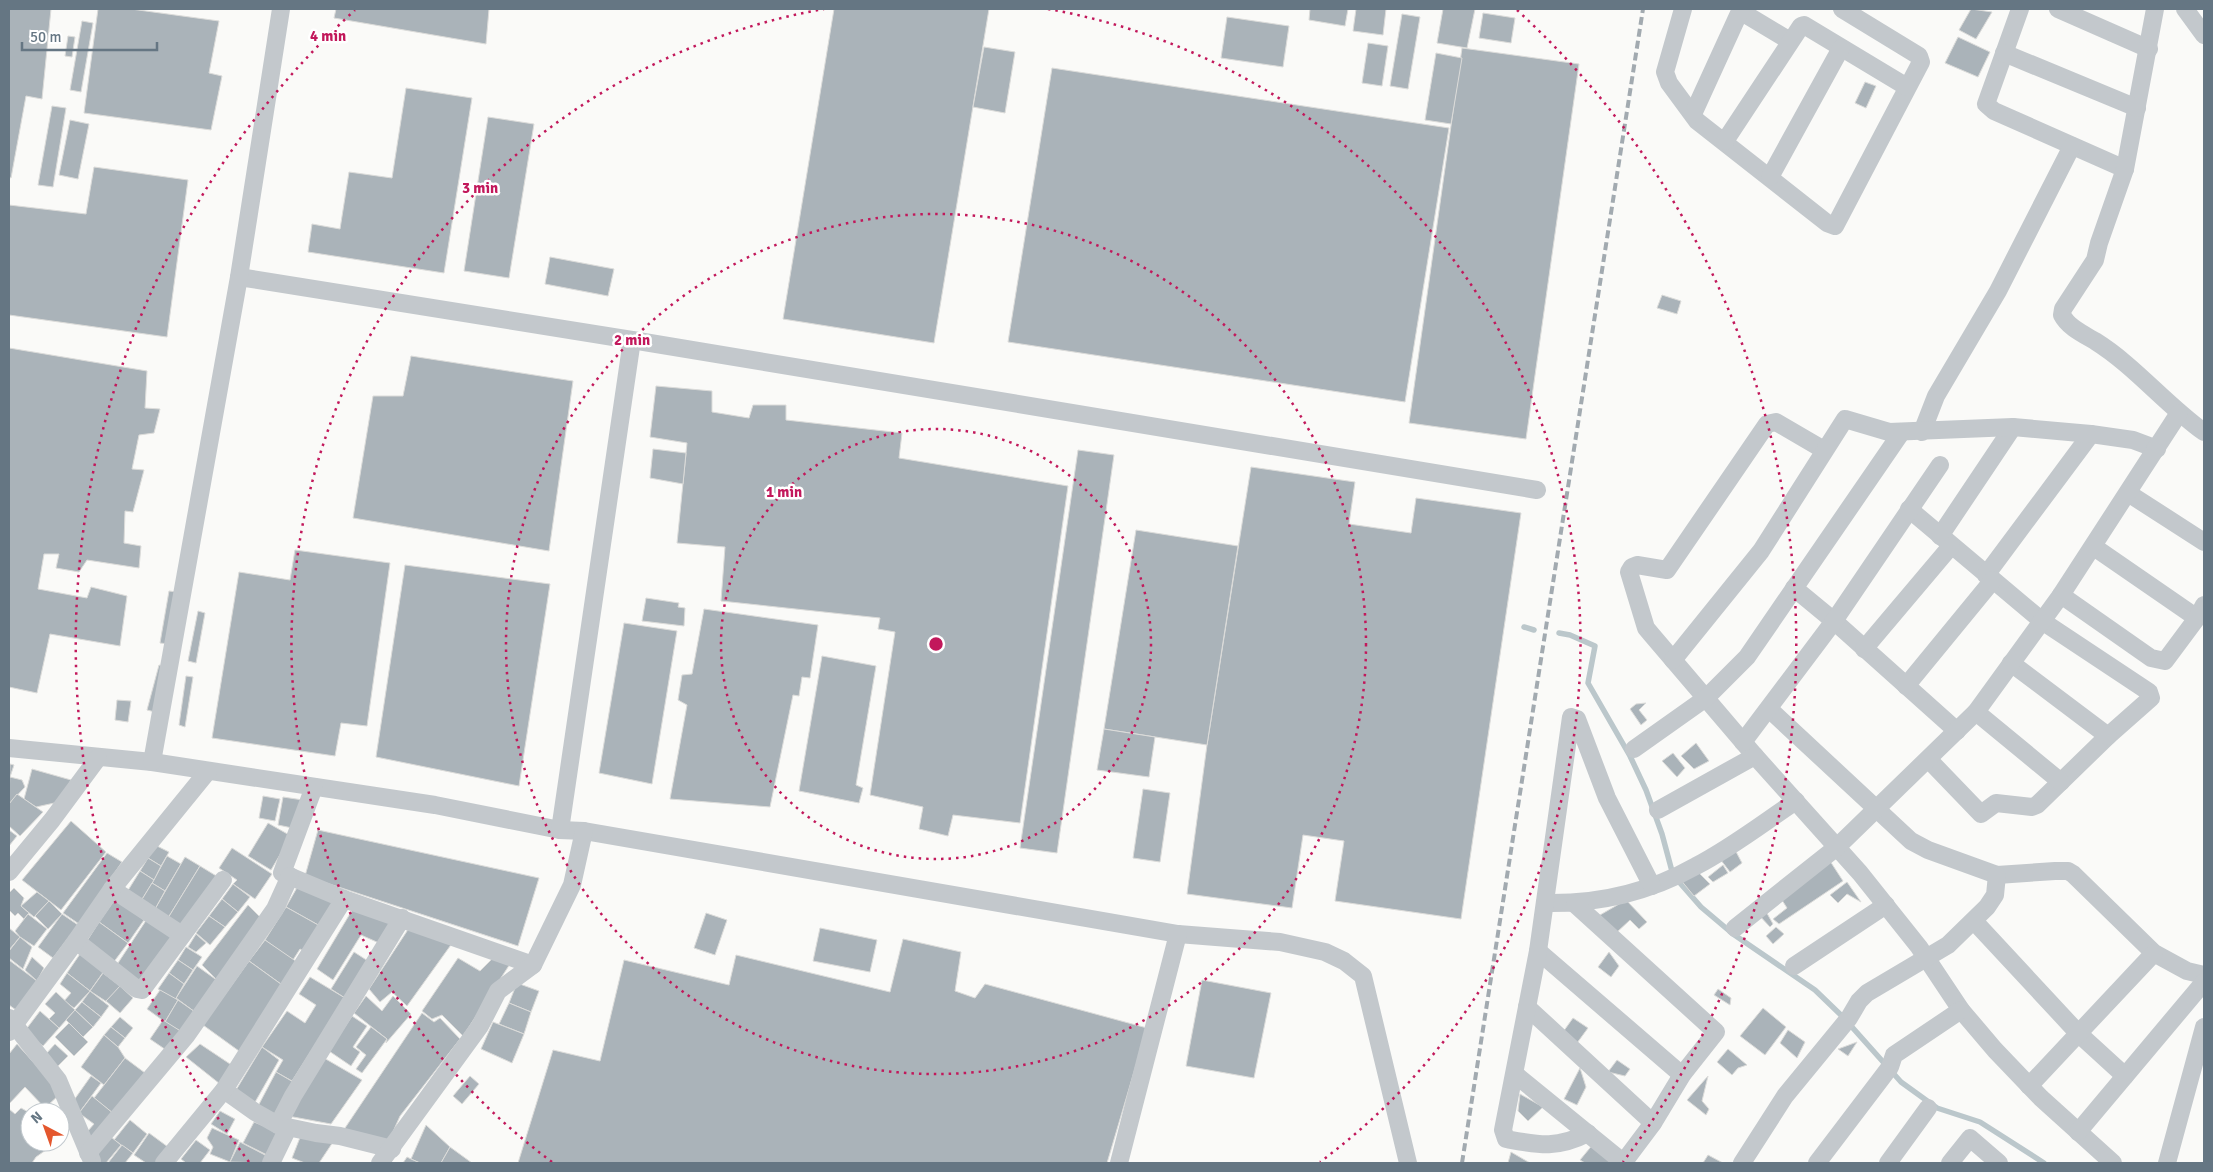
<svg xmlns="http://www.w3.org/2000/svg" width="2213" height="1172" font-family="Signika,sans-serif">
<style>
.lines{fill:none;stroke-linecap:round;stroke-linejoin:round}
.stream{stroke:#bbc7cb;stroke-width:5.5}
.building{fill:#aab3b9;stroke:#dcdcda}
.minor{stroke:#c3c8cc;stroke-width:18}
.rail{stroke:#a2aab0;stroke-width:4;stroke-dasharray:8 4;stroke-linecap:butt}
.ring{fill:none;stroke:#c2185b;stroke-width:2.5;stroke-dasharray:2.5 5}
.centre{fill:#c2185b;stroke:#fff;stroke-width:2.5}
.ring-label{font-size:15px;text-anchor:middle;font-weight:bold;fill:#c2185b;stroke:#fff;stroke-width:5;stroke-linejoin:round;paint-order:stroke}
</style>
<rect width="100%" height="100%" fill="#fafaf8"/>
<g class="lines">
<!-- stream -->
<g class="stream">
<path d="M1524 627 1534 630"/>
<path d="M1559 633 1570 635 1595 646 1588 683 1630 756 1646 790 1662 834 1673 875 1701 907 1733 934 1815 990 1843 1017 1901 1082 1937 1108 1980 1122 2044 1163"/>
</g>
</g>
<!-- building -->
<g class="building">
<path d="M9 9H51L42 99 26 96 11 178 9 177Z"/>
<path d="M98 9H131L219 21 209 73 222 76 211 130 84 113Z"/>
<path d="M336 9H489L486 44 334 18Z"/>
<path d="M834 9H989L934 343 783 319Z"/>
<path d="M1310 9H1348L1345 26 1309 20Z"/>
<path d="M1356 9H1386L1383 35 1353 31Z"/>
<path d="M1443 9H1475L1467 48 1437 43Z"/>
<path d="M1971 9 1992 12 1976 39 1959 30Z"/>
<path d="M1483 13 1515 18 1511 43 1479 38Z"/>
<path d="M1402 14 1420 17 1408 89 1390 86Z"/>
<path d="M1227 17 1289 26 1283 67 1221 58Z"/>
<path d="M82 21 93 23 81 92 70 90Z"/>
<path d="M68 36 75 37 72 57 65 56Z"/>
<path d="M1958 37 1990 52 1978 77 1945 63Z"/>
<path d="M1368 43 1388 46 1382 86 1362 83Z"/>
<path d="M984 47 1015 52 1005 113 973 107Z"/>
<path d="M1462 48 1579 64 1526 439 1409 423Z"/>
<path d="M1436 53 1462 58 1451 124 1425 120Z"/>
<path d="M1052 68 1449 128 1405 402 1008 342Z"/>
<path d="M1865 82 1876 86 1866 108 1855 103Z"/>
<path d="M406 88 472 98 444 273 308 252 312 224 340 229 349 172 392 178Z"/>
<path d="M52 106 66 108 53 187 38 185Z"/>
<path d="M488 117 534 124 509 278 464 271Z"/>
<path d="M70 120 89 124 78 179 59 175Z"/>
<path d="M94 167 188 180 167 337 9 315V205L86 214Z"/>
<path d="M550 257 614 269 608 296 545 284Z"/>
<path d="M1662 295 1681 301 1677 314 1657 308Z"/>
<path d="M9 348 147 371 145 408 160 409 154 433 139 435 132 469 144 470 133 512 125 511 124 543 141 546 139 568 87 560 79 572 56 568 59 554H44L38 589 87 598 91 587 127 596 120 646 50 634 37 693 9 687Z"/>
<path d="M411 356 573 381 549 551 353 518 373 396H403Z"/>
<path d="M656 386 712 391V412L749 418 753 405H786V420L902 433 899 458 1068 486 1020 823 953 815 948 836 919 829 923 807 870 795 895 632 878 629 880 618 721 601 725 547 677 543 687 443 650 437Z"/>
<path d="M653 449 686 453 683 484 650 478Z"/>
<path d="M1078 450 1114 455 1057 853 1020 848Z"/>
<path d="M1251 467 1355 482 1349 524 1411 533 1416 498 1521 513 1461 919 1335 901 1344 841 1303 835 1292 908 1187 894 1207 745Z"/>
<path d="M1136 530 1238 546 1207 745 1104 729Z"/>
<path d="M295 550 390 563 367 726 341 723 335 756 212 738 239 572 290 580Z"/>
<path d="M405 565 550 584 519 786 376 757Z"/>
<path d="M169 591 177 592 169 644 160 643Z"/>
<path d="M646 598 679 603 678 607 685 608 684 626 642 621Z"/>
<path d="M704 609 818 625 810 678 802 677 799 696 793 695 770 807 670 799 687 705 678 700 682 675 692 674Z"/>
<path d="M198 611 205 613 196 663 188 661Z"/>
<path d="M624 623 677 631 652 784 599 773Z"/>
<path d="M822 656 876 666 856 785 863 788 859 803 799 791Z"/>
<path d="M159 665 167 667 155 712 147 710Z"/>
<path d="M186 676 193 677 185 727 179 725Z"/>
<path d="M117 700 131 701 128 722 115 720Z"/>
<path d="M1646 703 1639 710 1647 720 1641 725 1630 709 1636 704Z"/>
<path d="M1104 729 1155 737 1149 777 1097 770Z"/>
<path d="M1696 743 1709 761 1694 769 1681 756Z"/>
<path d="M1673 753 1685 768 1677 777 1662 761Z"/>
<path d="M10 764 14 765 10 777 22 780 25 787 9 804Z"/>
<path d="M32 769 71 780 59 802 36 807 24 799Z"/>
<path d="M1143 789 1170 793 1160 862 1133 858Z"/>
<path d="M17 794 43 812 20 836 9 826V804Z"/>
<path d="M263 796 280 799 275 821 259 818Z"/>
<path d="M283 797 303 800 297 829 278 825Z"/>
<path d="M71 821 106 852 61 910 22 880Z"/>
<path d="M268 823 291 836 271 870 248 856Z"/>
<path d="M9 830 17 836 9 846Z"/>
<path d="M318 830 539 878 518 946 305 876Z"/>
<path d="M155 845 169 852 161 866 148 858Z"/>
<path d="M1733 846 1742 863 1730 872 1717 855Z"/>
<path d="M232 848 272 874 255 899 233 884 237 880 219 868Z"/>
<path d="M107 853 122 862 79 924 63 913Z"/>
<path d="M167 856 181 864 165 891 152 883Z"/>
<path d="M185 857 200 866 168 918 155 909Z"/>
<path d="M148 858 161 866 154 880 140 871Z"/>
<path d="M1830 861 1843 881 1779 924 1773 919 1787 908 1780 897Z"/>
<path d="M1723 865 1728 873 1713 882 1708 877Z"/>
<path d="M200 866 218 877 185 929 168 918Z"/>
<path d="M1695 869 1710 884 1694 896 1680 879Z"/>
<path d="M140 871 154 880 141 901 127 892Z"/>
<path d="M1847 882 1861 902 1847 894 1838 903 1830 895Z"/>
<path d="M152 883 165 891 155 909 141 901Z"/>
<path d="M233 884 250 897 238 912 222 899Z"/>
<path d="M299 884 333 903 320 926 286 907Z"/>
<path d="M14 888 24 898 21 906 29 913 24 919 18 913 15 916 9 910V893Z"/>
<path d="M37 892 49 901 34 917 21 906Z"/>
<path d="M115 899 144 920 128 943 99 922Z"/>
<path d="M222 899 238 912 225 927 209 916Z"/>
<path d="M1626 900 1647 922 1639 929 1630 920 1616 933 1600 915Z"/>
<path d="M49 901 62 914 48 929 35 916Z"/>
<path d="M248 905 262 919 218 981 202 965Z"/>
<path d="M286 907 320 926 307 953 300 949 293 960 265 940Z"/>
<path d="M354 907 394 921 379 943 361 935 333 980 317 969Z"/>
<path d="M1764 908 1773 924 1770 927 1758 914Z"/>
<path d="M706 913 727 920 715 955 694 948Z"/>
<path d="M28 914 47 929 34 946 20 937 15 931Z"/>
<path d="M62 914 78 925 53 958 38 947Z"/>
<path d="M209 916 225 927 210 945 196 933Z"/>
<path d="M147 919 174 937 143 984 116 966Z"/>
<path d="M99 922 128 943 113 963 85 944Z"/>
<path d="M411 925 453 942 407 1006 392 992 380 1002 369 989Z"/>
<path d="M1776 927 1784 934 1773 944 1766 936Z"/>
<path d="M9 928 20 937 9 950Z"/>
<path d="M820 928 877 940 870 972 813 961Z"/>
<path d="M196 934 206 943 196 952 188 947Z"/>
<path d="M20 937 32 947 23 969 9 958V951Z"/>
<path d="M903 939 961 952 955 991 975 998 985 984 1147 1028 1107 1163H518L553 1050 600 1061 624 960 729 985 736 955 890 992Z"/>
<path d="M265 940 300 964 285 987 249 961Z"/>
<path d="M186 947 202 957 193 970 178 960Z"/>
<path d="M354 952 368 961 345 998 331 989Z"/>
<path d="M1609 952 1619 966 1611 977 1598 967Z"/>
<path d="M80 954 104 971 90 991 67 973Z"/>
<path d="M497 954 510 964 463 1036 442 1015 432 1019 422 1011 458 958 480 971Z"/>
<path d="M32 957 44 968 37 981 25 970Z"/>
<path d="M9 960 37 981 16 1010 9 1005Z"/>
<path d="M178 960 193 970 184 984 169 973Z"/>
<path d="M249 961 285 987 239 1051 203 1025Z"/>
<path d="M197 966 218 981 195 1012 176 998Z"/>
<path d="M67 973 90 991 74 1008 64 1001 71 993 60 984Z"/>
<path d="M103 973 120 986 107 1002 90 991Z"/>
<path d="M169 973 184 984 175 1000 158 989Z"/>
<path d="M310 977 345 998 292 1081 276 1072 283 1060 262 1047 287 1011 305 1023 316 1005 299 994Z"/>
<path d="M1202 980 1271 993 1254 1078 1186 1066Z"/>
<path d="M517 983 539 991 531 1012 509 1003Z"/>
<path d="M120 986 133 998 120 1013 106 1001Z"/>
<path d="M1718 989 1731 998 1730 1005 1714 995Z"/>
<path d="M160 990 178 1000 165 1022 147 1009Z"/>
<path d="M90 991 109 1006 101 1017 82 1002Z"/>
<path d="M56 992 75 1010 59 1028 49 1019 55 1013 45 1004Z"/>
<path d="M366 996 382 1011 393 996 411 1014 386 1043 387 1039 354 1013Z"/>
<path d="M178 1000 195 1012 182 1032 165 1022Z"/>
<path d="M82 1002 101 1017 93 1027 75 1010Z"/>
<path d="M509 1003 531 1012 524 1034 499 1024Z"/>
<path d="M1763 1008 1786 1027 1765 1055 1740 1036Z"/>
<path d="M75 1010 93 1027 83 1037 66 1020Z"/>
<path d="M40 1011 59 1028 43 1046 24 1032Z"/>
<path d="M422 1013 434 1022 440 1018 460 1039 400 1116 388 1143 343 1131Z"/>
<path d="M352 1016 367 1026 353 1047 360 1052 351 1066 329 1051Z"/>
<path d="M120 1017 133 1028 125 1038 111 1027Z"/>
<path d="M1573 1018 1588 1028 1577 1043 1563 1032Z"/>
<path d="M163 1020 182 1032 169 1052 150 1039Z"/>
<path d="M493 1022 524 1034 512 1063 481 1049Z"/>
<path d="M69 1023 88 1042 74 1056 55 1037Z"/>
<path d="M111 1027 125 1038 118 1047 104 1035Z"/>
<path d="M371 1027 387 1039 362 1073 356 1069 366 1055 356 1047Z"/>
<path d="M1788 1030 1805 1042 1797 1058 1780 1043Z"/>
<path d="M104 1035 118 1047 125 1058 104 1085 81 1067Z"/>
<path d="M1857 1042 1848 1056 1838 1049Z"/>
<path d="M17 1044 61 1093 45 1108 25 1087 9 1104V1054Z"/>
<path d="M55 1044 68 1056 57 1067 45 1055Z"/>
<path d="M200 1044 233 1066 220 1084 186 1057Z"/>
<path d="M262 1047 279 1060 254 1104 236 1090Z"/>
<path d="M1728 1049 1747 1065 1738 1068 1732 1075 1717 1062Z"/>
<path d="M125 1058 145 1073 114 1114 94 1098Z"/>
<path d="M324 1058 362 1080 331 1124 288 1116Z"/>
<path d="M1617 1060 1630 1069 1625 1076 1608 1072Z"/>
<path d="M1580 1068 1586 1087 1577 1105 1564 1099Z"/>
<path d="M276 1072 295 1083 277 1118 257 1108Z"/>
<path d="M91 1076 101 1083 79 1113 74 1100Z"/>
<path d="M470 1076 479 1084 462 1104 453 1096Z"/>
<path d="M1708 1076 1702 1101 1709 1109 1706 1115 1687 1100Z"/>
<path d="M1520 1094 1543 1107 1528 1121 1518 1111Z"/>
<path d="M92 1096 114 1114 92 1144 87 1132 94 1124 79 1113Z"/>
<path d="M21 1108 30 1113V1142H49L53 1145 36 1157 32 1163H9V1109L15 1114Z"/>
<path d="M220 1111 235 1119 227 1134 211 1124Z"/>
<path d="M130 1120 147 1134 133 1153 114 1140Z"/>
<path d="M254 1122 284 1134 271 1157 243 1143Z"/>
<path d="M426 1125 450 1147 441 1163H420L411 1159Z"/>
<path d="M212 1128 239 1140 230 1162 210 1154 213 1147 207 1138Z"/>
<path d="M149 1133 168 1147 156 1163H146L134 1155Z"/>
<path d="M301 1135 335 1139 319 1163H305L292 1158Z"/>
<path d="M111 1137 121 1145 106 1163H100L93 1158Z"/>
<path d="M196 1140 210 1150 200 1163H186L181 1159Z"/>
<path d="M240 1142 267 1156 263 1163 230 1162Z"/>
<path d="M1594 1143 1614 1163H1585L1580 1160Z"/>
<path d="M122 1145 133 1153 125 1163H108Z"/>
<path d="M450 1147 472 1163H441Z"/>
<path d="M1511 1152 1530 1163H1508Z"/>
<path d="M1708 1155 1723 1163H1703Z"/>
<path d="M407 1157 411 1159 420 1163H403Z"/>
</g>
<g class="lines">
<!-- minor -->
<g class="minor">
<path d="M1683 9 1665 72 1669 83 1697 121 1827 223 1835 226 1921 62 1919 56 1842 9"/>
<path d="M2020 9 1986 104 1994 111 2125 169"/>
<path d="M2058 9 2149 49"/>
<path d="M2155 9 2125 169 2099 243 2095 260 2063 309 2062 315C2068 327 2083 334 2095 341 2135 366 2165 404 2204 432"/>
<path d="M2185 9 2204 35"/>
<path d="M1740 11 1790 41"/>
<path d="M2004 53 2137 108"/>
<path d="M1693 114 1741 9"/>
<path d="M1725 141 1801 26 1804 25 1907 87"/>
<path d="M1770 177 1841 48"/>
<path d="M239 277 632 340 1537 490"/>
<path d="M1922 432 1936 396 1998 291 2072 146"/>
<path d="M1824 450 1776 422 1767 424 1667 570 1637 565 1632 567 1629 572 1646 628 1651 634 1755 756 1860 873 1919 947 1961 1010 1995 1050 2041 1098 2113 1163"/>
<path d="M2128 493 2204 542"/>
<path d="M1909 509 2042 621 2149 692 2151 698 2108 736 2037 805 2032 807 1996 803 1981 814 1929 760"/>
<path d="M1940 536 2013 427"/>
<path d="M2094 547 2197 618"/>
<path d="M1986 575 2091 434"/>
<path d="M1794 588 1834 621 1957 731"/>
<path d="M2061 595 2151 658 2165 661 2197 618 2204 605"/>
<path d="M1864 649 1951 546"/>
<path d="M1673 660 1761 551 1845 419 1889 432 2013 427 2091 434 2133 440 2157 449"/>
<path d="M2011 663 2108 736"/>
<path d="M1906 686 1993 580"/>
<path d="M1769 709 1911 841 1928 850 1997 875 2055 871H2068L2073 874 2154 953 2187 971 2204 975"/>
<path d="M1976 712 2061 782"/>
<path d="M1743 742 1834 621 1940 465"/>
<path d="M9 748 152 762 435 805 560 830 584 831 1178 934 1280 942 1325 952 1344 961 1363 976 1408 1163"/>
<path d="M1634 749 1706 698 1747 657 1901 433"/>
<path d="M152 762 239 277 281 9"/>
<path d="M314 787 282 873 344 899 533 965"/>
<path d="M1658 810 1755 756"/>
<path d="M560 830 632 340"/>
<path d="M9 872 52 820 98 758"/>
<path d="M112 889 182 935"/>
<path d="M1545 903C1597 904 1650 892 1696 866 1731 848 1763 823 1796 801"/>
<path d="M1575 904 1716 1032 1682 1075 1653 1123 1623 1163"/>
<path d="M1974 921 2079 1034 2125 1076"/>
<path d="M1735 928 1837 847 1976 712 2061 595 2179 413"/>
<path d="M76 941 137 989 142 990 223 880"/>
<path d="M1538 951 1682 1075"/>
<path d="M1794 966 1886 905"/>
<path d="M1527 1007 1653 1123"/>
<path d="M9 1018 58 1080 92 1161"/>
<path d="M9 1032 76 941 112 889 208 771"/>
<path d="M1516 1075 1624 1163"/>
<path d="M2029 1086 2154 953"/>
<path d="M224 1090 255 1112 278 1125 316 1133 340 1136 392 1149"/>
<path d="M278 1125 293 1096 402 918"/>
<path d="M2078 1132 2204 982"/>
<path d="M1588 1133C1557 1149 1539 1145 1506 1139L1503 1130 1538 951 1571 717 1577 719 1607 798 1652 886"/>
<path d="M88 1153 186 1036 275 909 290 876"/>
<path d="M164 1163 224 1090 344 899"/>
<path d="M271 1163 288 1128"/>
<path d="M380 1163 480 1026 498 991 533 965 572 885 584 831"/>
<path d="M1119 1163 1178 934"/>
<path d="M1742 1163 1785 1096 1849 1018 1859 1001 1867 993 1948 945 1987 907 1995 895 1997 875"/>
<path d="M1817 1163 1890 1067 1894 1055 1961 1010"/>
<path d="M1888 1163 1928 1108"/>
<path d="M1950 1163 1970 1138 1999 1163"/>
<path d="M2167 1163 2204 1027"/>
</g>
<!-- rail -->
<path class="rail" d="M1462 1163 1643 9"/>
</g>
<!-- distance rings -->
<g class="ring">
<circle cx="936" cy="644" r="215"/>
<circle cx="936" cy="644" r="430"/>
<path d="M552 1162A645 645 0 0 1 824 9M1048 9A645 645 0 0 1 1320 1162"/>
<path d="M249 1162A860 860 0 0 1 355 10M1517 10A860 860 0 0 1 1623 1162"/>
</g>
<circle cx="936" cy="644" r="8" class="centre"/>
<g class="ring-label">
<text x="328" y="41">4 min</text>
<text x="480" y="193">3 min</text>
<text x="632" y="345">2 min</text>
<text x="784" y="497">1 min</text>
</g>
<!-- border -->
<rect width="2213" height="1172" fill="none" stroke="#657683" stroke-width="20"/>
<!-- north arrow -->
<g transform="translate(45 1127) rotate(319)"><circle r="24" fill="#ffffff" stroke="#c1c8cd"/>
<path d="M0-4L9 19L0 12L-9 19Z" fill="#e4572e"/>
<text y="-8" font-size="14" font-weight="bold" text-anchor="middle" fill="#657683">N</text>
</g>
<!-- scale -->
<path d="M22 42v8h135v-8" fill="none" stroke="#657683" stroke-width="2.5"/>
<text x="30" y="42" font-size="15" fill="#657683" stroke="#ffffff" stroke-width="4" paint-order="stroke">50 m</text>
</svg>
